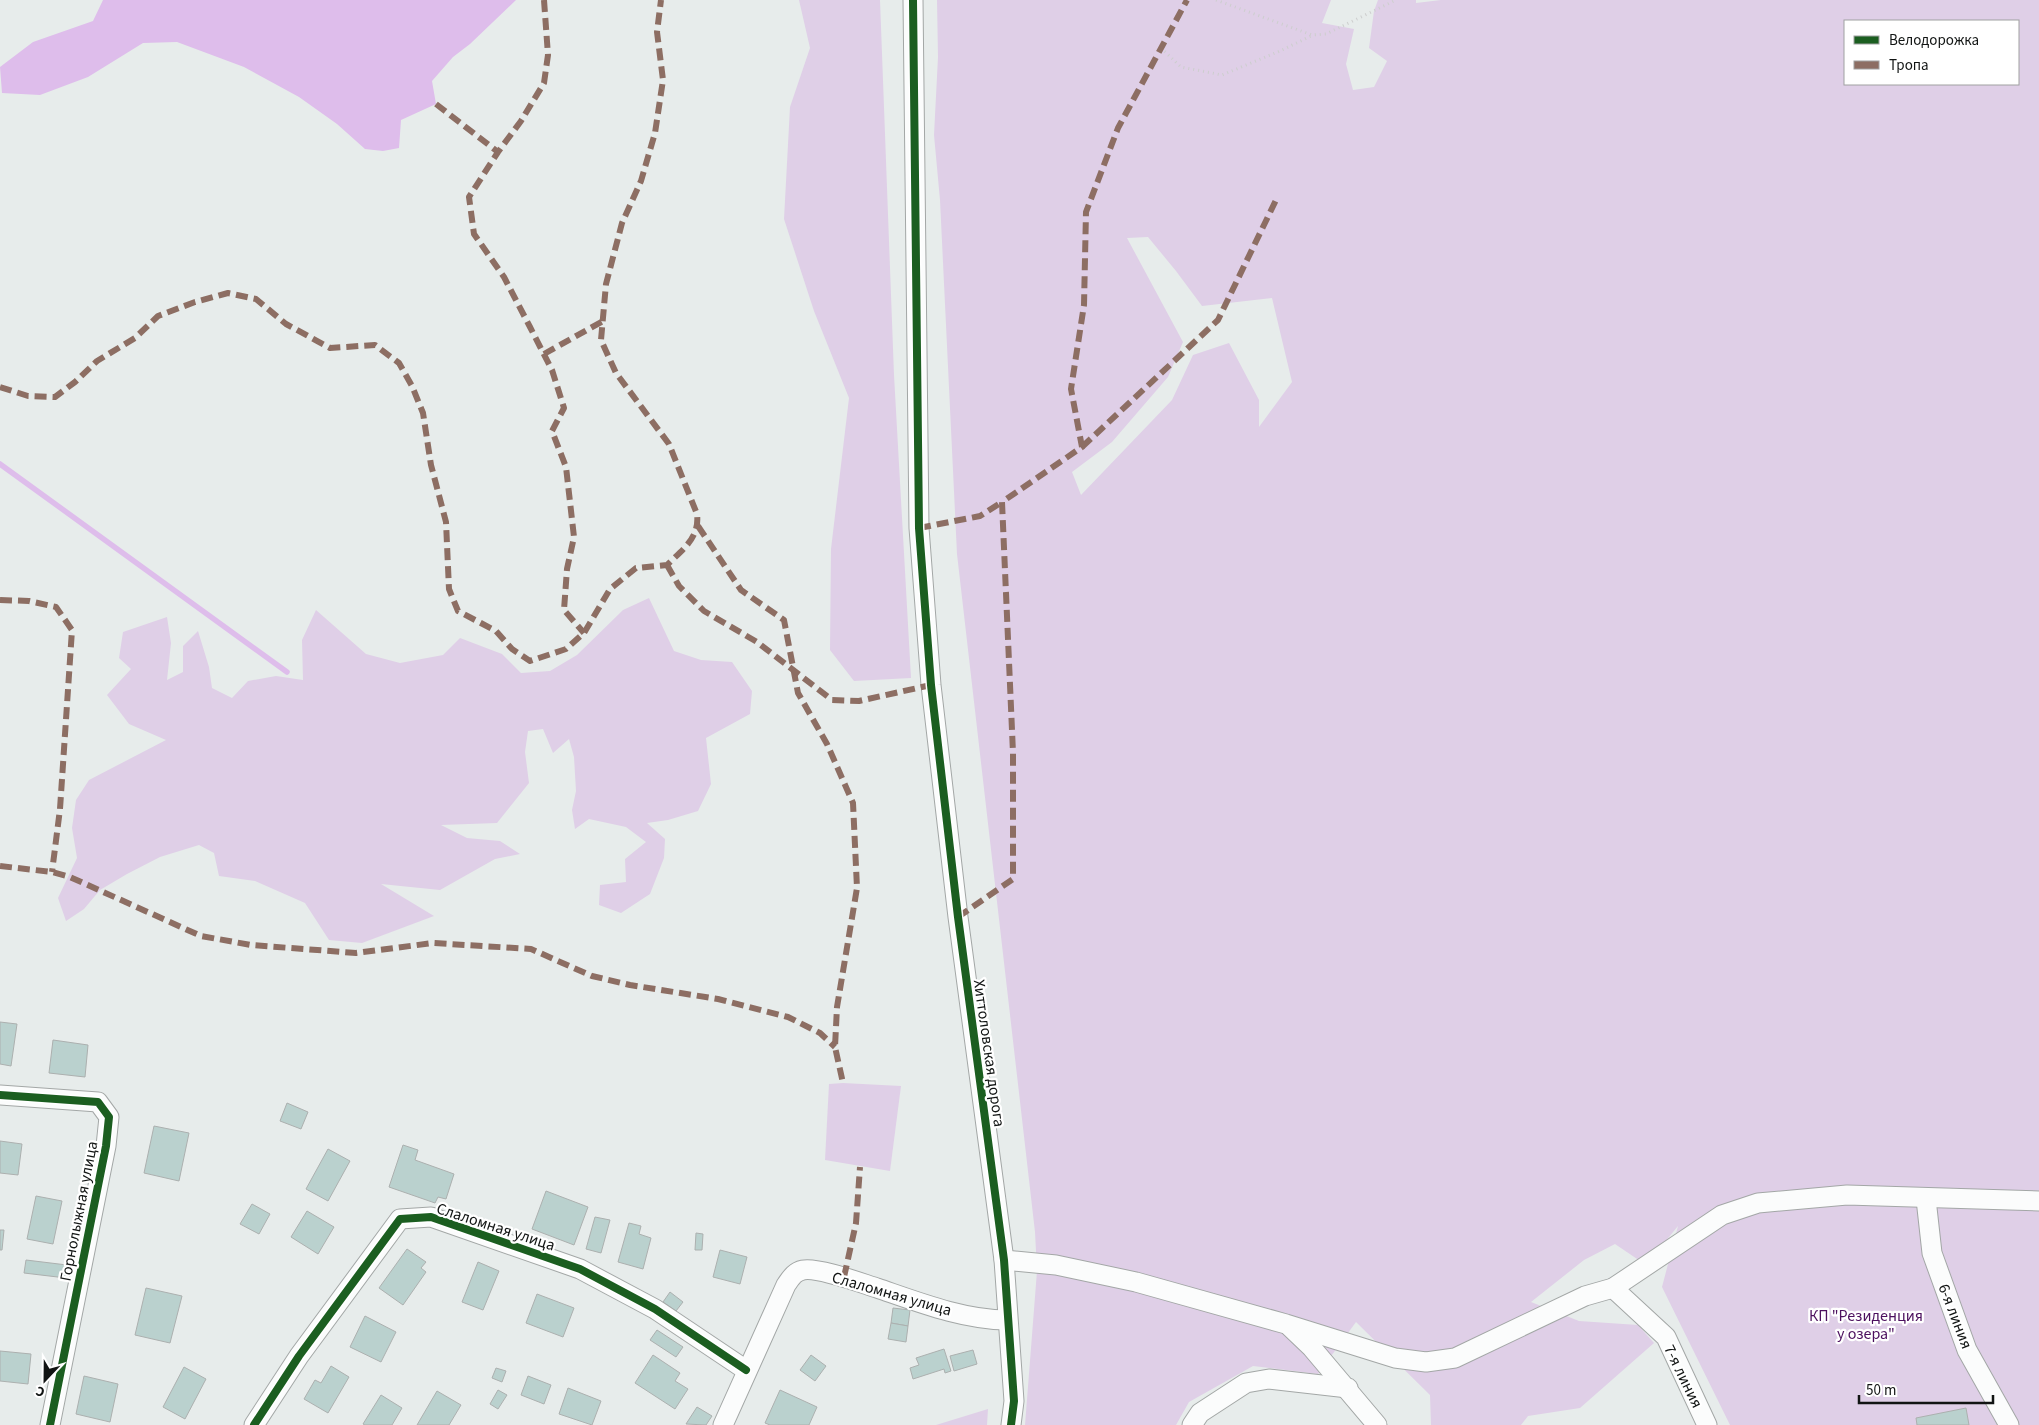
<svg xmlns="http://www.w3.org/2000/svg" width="2039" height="1425" font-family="'Source Sans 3',sans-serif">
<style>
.green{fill:#dfcfe7;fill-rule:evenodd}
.water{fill:#debdeb}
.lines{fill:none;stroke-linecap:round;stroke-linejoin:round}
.stream{stroke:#debdeb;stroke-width:5.5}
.building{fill:#bad1ce;stroke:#acb0af}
.minor-casing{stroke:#a3a7a6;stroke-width:21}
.path{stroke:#cdcece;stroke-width:3;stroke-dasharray:1 4;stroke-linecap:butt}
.minor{stroke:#fbfcfc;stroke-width:19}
.quiet{stroke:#8d6e63;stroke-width:6;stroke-dasharray:12 6;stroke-linecap:butt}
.cycleway-casing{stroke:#fff;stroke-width:11}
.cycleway{stroke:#1b5e20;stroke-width:8}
.labels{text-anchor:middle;stroke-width:4.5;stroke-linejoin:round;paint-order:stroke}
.street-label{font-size:16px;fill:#111413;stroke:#fff}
.park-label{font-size:16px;fill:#4c105e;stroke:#fff}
</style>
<rect width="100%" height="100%" fill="#e7eceb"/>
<!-- green -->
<g class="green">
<path d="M799 0H880L894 375 911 678 854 681 830 650 831 549 849 398 814 311 784 219 790 107 810 48Z"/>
<path d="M937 0H1331L1322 23 1354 29 1346 64 1353 90 1374 87 1387 61 1369 48 1374 11 1378 0H1416V3L1441 0H2039V1425H1730L1662 1287 1678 1226 1646 1265 1615 1244 1584 1260 1531 1302 1579 1321 1638 1325 1654 1343 1580 1408 1528 1416 1521 1425H1431L1430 1395 1356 1322 1318 1374 1253 1366 1189 1402 1176 1425H1025L1037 1271 1035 1232 957 554 940 200 934 135 938 57ZM1845 21H2018V84H1845ZM1148 237 1176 271 1202 306 1272 298 1292 382 1259 427V400L1229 343 1193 355 1172 400 1081 495 1072 472 1112 442 1168 377 1183 342 1127 238Z"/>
<path d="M649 598 674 651 701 660 732 662 752 691 750 714 706 738 711 784 698 811 668 820 647 823 665 839 664 858 650 894 621 913 599 905 600 885 626 882 625 859 646 842 626 827 589 819 575 829 572 810 576 791 574 757 569 739 553 753 543 729 528 731 525 752 529 783 497 823 441 825 467 838 500 841 520 854 495 859 440 890 381 884 434 916 362 943 329 940 305 903 255 881 219 876 214 853 199 845 160 857 127 874 100 890 84 909 66 921 58 898 77 858 72 828 76 800 89 780 166 740 129 724 107 695 131 669 119 658 123 632 167 617 171 643 167 680 183 672V646L198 631 209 667 212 688 232 698 248 681 276 676 303 680 302 640 316 610 366 654 400 663 443 655 460 638 502 654 521 673 550 671 577 655 623 610Z"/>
<path d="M843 1083 901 1086 890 1171 825 1160 829 1084Z"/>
<path d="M988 1409 987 1425H936Z"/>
</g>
<!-- water -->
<path class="water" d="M103 0H516L470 44 453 57 432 81 436 104 401 120 399 148 383 151 365 149 337 124 299 97 244 67 177 42 143 43 88 77 40 95 2 93 0 67 33 42 93 21Z"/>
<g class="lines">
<!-- stream -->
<path class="stream" d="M0 464 287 672"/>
</g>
<!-- building -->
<g class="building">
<path d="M0 1022 17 1024 11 1066 0 1064Z"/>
<path d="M53 1040 88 1045 85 1077 49 1073Z"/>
<path d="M287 1103 308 1112 301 1129 280 1121Z"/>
<path d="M154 1126 189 1133 179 1181 144 1173Z"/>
<path d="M0 1141 22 1144 18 1175 0 1173Z"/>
<path d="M403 1145 418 1150 415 1160 454 1174 446 1199 438 1197 435 1203 389 1187Z"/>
<path d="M328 1149 350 1161 328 1201 306 1189Z"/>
<path d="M546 1191 588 1207 574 1245 532 1229Z"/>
<path d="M36 1196 62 1201 53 1244 27 1239Z"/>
<path d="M252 1204 270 1214 259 1234 240 1224Z"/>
<path d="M307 1211 334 1227 318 1254 291 1237Z"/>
<path d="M595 1217 610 1220 601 1253 586 1249Z"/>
<path d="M629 1223 641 1226 639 1234 651 1238 643 1269 618 1262Z"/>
<path d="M0 1230H4L2 1250H0Z"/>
<path d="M696 1233 703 1234 702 1250H695Z"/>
<path d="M407 1249 426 1262 421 1268 426 1272 403 1305 379 1288Z"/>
<path d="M720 1250 747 1257 740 1284 713 1277Z"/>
<path d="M26 1260 67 1265 66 1278 24 1273Z"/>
<path d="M478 1262 499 1271 483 1310 462 1302Z"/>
<path d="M146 1288 182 1296 170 1343 135 1335Z"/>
<path d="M670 1292 683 1302 676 1311 663 1302Z"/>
<path d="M537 1294 574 1308 563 1337 526 1323Z"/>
<path d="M893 1308 910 1310 908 1326 891 1323Z"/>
<path d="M365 1316 396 1332 381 1362 350 1347Z"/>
<path d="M891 1323 908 1326 906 1342 888 1339Z"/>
<path d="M657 1330 683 1347 676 1357 650 1340Z"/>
<path d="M944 1349 951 1371 945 1373 944 1369 913 1379 910 1368 919 1365 916 1358Z"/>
<path d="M973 1350 977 1364 954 1371 950 1356Z"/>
<path d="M0 1351 31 1354 28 1384 0 1381Z"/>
<path d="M653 1355 680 1373 675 1381 688 1389 675 1409 635 1383Z"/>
<path d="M811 1355 826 1366 815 1381 800 1370Z"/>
<path d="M331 1366 349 1377 328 1413 304 1399 315 1380 321 1383Z"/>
<path d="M184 1367 206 1379 185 1419 163 1407Z"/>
<path d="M496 1368 506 1371 502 1382 492 1378Z"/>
<path d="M84 1376 118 1384 110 1422 76 1414Z"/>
<path d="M528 1376 551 1385 544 1404 521 1395Z"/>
<path d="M568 1388 601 1401 592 1425 559 1414Z"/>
<path d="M498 1390 507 1395 498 1409 490 1404Z"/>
<path d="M780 1390 817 1407 809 1425H770L765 1423Z"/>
<path d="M437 1391 461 1405 449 1425H417Z"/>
<path d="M381 1395 402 1408 392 1425H365L363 1424Z"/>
<path d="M697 1407 712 1416 706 1425 686 1424Z"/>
<path d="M1966 1408 1969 1425H1917L1916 1418Z"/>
</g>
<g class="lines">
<defs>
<g id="minor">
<path d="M913 0 919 528 931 685 958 917 1004 1260 1014 1401 1011 1425"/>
<path d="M0 1095 98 1102 109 1117 106 1146 50 1425"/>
<path d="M1926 1199 1932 1253 1967 1350 2009 1425"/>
<path d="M1004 1260 1056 1265 1136 1282 1286 1324 1395 1358 1426 1362 1455 1358 1585 1296 1613 1288 1722 1215 1758 1203 1847 1195 2039 1201"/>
<path d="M1613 1288 1666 1337 1707 1425"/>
<path d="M1290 1327 1312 1348 1377 1425"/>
<path d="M254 1425 299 1356 400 1219 431 1217 580 1269 655 1309 746 1370"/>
<path d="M723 1425 786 1285C791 1278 794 1272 803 1270 818 1267 861 1283 877 1288 918 1302 964 1320 1007 1320"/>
<path d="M1192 1425 1200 1413 1246 1383 1269 1379 1348 1388"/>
</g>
</defs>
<!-- minor casing -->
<use href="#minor" class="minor-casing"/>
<!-- path -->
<g class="path">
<path d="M1216 0 1312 35 1326 34 1396 0"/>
<path d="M1161 48 1181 67 1222 75 1280 51 1311 36"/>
</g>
<!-- minor -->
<use href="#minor" class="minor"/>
<!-- quiet -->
<g class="quiet">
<path d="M544 0 548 55 544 83 521 121 498 152 469 197 474 234 504 277 530 327 552 370 564 408 552 431 566 467 574 537 567 569 564 610 584 633"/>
<path d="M436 104 498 152"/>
<path d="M544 354 603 321"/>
<path d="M0 387 28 396 55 397 75 382 97 361 135 338 158 316 195 302 228 293 256 299 286 324 330 348 375 345 399 363 412 386 423 413 431 465 446 522 449 589 458 611 496 631 512 649 530 661 566 649 584 633 610 589 636 568 667 565C682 550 700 538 697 514L669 444 616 373 601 340 606 284 622 223 641 181 655 133 663 80 657 32 661 0"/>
<path d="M1082 447 1218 320 1277 198"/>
<path d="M698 526 741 590 784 620 798 693 827 744 853 803 857 888 837 1007 835 1047 843 1083"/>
<path d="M919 528 980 516 1002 502"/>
<path d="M667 565 679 586 704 611 757 642 832 700 859 701 931 685"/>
<path d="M0 600 29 601 56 607 72 630 60 809 52 872"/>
<path d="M0 866 52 872 70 877 201 936 251 945 356 953 433 943 531 949 592 976 630 985 718 999 788 1017 820 1033 835 1047"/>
<path d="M958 917 1013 879V753L1002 502 1082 447 1071 389 1084 305 1086 212 1118 128 1187 0"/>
<path d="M844 1277 856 1223 860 1167"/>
</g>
<defs>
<g id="cycleway">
<path d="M913 0 919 528 931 685 958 917 1004 1260 1014 1401 1011 1425"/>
<path d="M0 1095 98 1102 109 1117 106 1146 50 1425"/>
<path d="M254 1425 299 1356 400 1219 431 1217 580 1269 655 1309 746 1370"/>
</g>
</defs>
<!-- cycleway casing -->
<use href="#cycleway" class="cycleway-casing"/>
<!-- cycleway -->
<use href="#cycleway" class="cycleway"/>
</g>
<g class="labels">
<!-- street labels -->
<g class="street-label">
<text transform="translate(990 1053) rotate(82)" y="6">Хиттоловская дорога</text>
<text transform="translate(78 1211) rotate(-79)" y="6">Горнолыжная улица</text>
<text transform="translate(496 1226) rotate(18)" y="6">Слаломная улица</text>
<text transform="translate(892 1293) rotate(16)" y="6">Слаломная улица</text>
<text transform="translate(1956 1316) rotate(69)" y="6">6-я линия</text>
<text transform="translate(1684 1376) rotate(64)" y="6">7-я линия</text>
</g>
<!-- park labels -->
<g class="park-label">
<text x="1866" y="1321">КП "Резиденция<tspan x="1866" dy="18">у озера"</tspan></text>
</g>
</g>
<!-- legend -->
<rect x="1844" y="20" width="175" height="65" fill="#ffffff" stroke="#a0a1a1"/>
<rect x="1854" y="36" width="25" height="8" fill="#1b5e20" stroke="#a0a1a1"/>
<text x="1889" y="45" font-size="15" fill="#111413">Велодорожка</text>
<rect x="1854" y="61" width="25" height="8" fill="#8d6e63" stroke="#a0a1a1"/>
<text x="1889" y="70" font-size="15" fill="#111413">Тропа</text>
<!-- north arrow -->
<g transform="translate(45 1380) rotate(202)" stroke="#ffffff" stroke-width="4" paint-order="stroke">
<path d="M0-4L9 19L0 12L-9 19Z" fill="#111413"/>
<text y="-8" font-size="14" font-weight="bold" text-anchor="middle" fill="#111413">С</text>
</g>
<!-- scale -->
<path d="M1859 1395v8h134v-8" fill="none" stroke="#111413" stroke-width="2.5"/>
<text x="1866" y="1395" font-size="15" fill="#111413" stroke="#ffffff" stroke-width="4" paint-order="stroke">50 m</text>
</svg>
